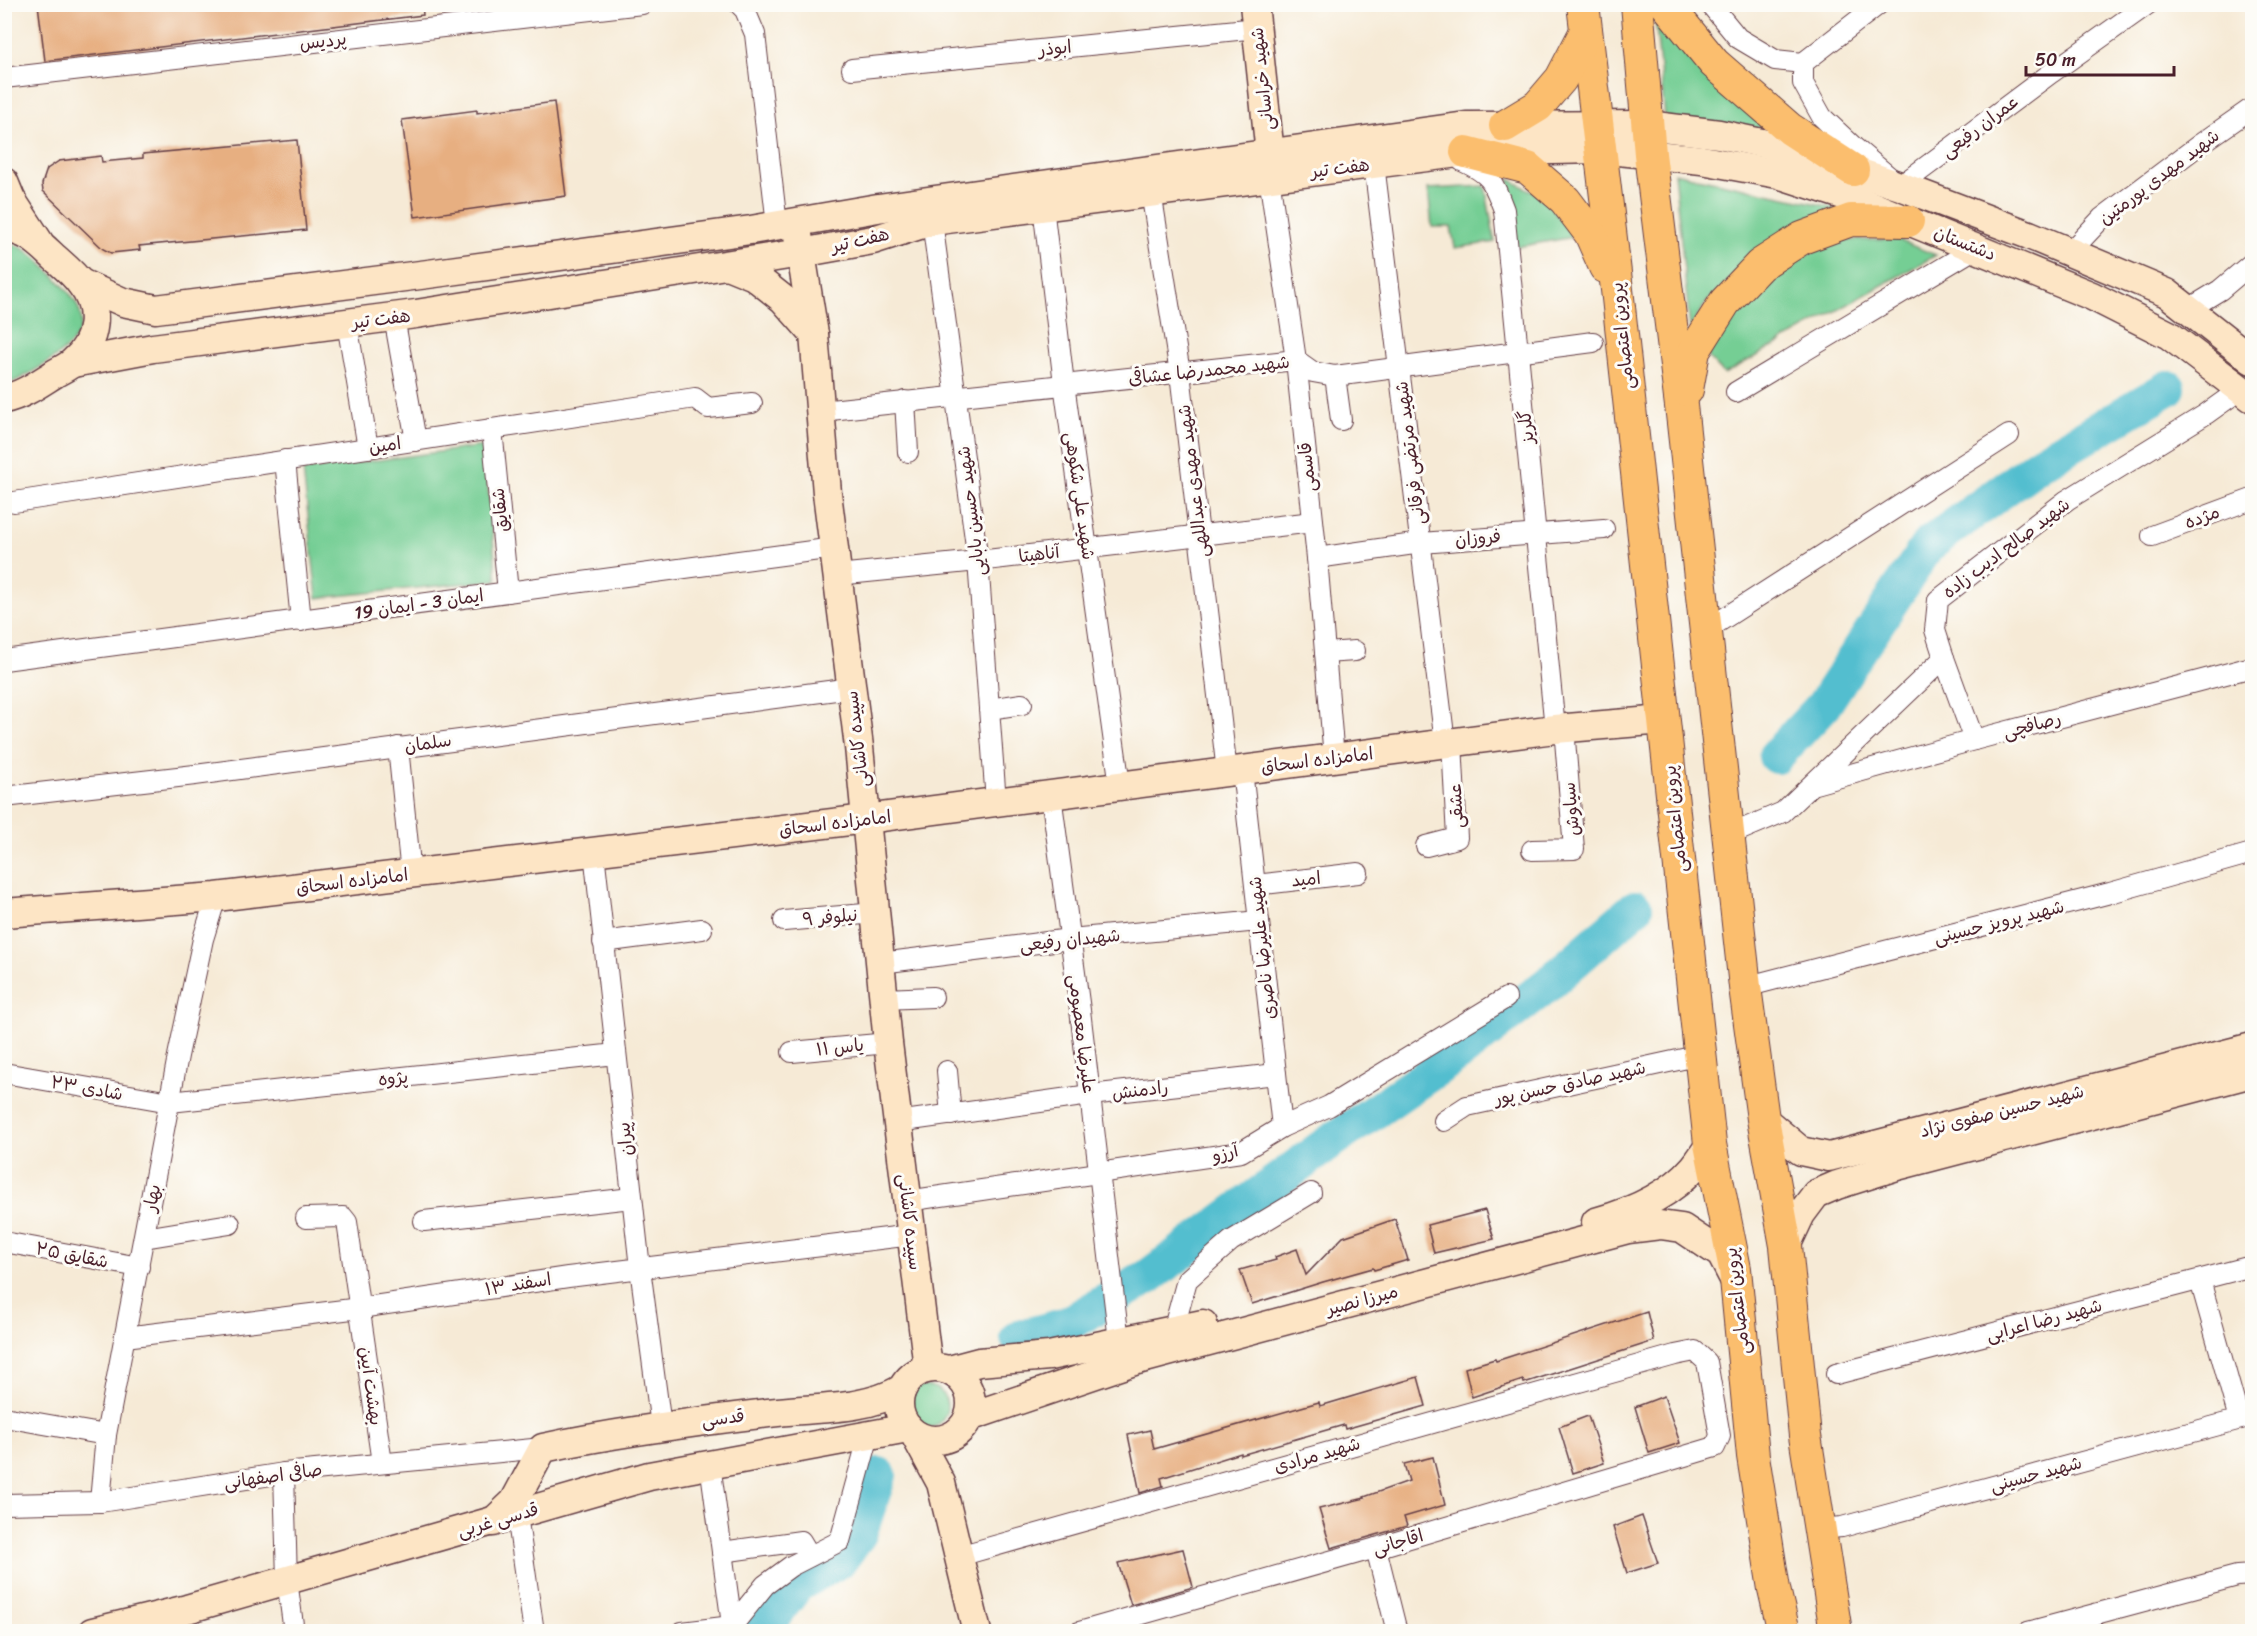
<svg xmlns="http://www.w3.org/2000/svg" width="2257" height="1636" font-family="Sriracha,'Playpen Sans Arabic',sans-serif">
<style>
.green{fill:#75ce94;stroke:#607660;stroke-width:1.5}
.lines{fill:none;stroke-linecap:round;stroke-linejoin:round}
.river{stroke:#53becf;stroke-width:36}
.building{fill:#e7af81}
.street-casing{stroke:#643d45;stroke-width:22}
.secondary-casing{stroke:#643d45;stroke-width:31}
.primary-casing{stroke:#643d45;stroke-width:34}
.street{stroke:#fff;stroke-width:20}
.secondary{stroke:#fde5c5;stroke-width:28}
.primary{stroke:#fbbe6e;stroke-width:32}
.labels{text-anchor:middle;stroke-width:6;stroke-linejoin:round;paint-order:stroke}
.street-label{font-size:18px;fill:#4a1f2b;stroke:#fdfcf7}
</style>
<rect width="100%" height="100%" fill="#fdfcf7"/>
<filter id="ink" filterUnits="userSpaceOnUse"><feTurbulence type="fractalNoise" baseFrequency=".0167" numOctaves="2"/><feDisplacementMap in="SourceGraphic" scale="12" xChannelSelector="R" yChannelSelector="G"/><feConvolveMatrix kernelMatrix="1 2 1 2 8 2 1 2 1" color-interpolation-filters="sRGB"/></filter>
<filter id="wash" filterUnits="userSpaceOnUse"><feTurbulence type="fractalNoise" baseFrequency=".008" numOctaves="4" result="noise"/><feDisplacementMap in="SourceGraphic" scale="24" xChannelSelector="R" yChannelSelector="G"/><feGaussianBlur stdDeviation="1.35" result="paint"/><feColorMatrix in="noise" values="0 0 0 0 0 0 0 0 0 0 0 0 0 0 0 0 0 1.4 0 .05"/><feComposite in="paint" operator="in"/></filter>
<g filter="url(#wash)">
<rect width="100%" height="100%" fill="#f6ead6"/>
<!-- green -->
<g class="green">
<path d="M1654 7 1673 40 1760 124 1780 137 1665 117Z"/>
<path d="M1674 173 1837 208 1748 262 1706 303 1690 328Z"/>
<path d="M1509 179 1543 197 1574 237 1516 247Z"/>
<path d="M1485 186 1495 242 1455 248 1451 227H1432L1428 189Z"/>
<path d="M1838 240H1898L1936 255 1724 374 1708 357 1728 317 1772 270Z"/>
<path d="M4 242C21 243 35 257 46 268 86 307 100 330 45 364 32 372 19 381 5 385Z"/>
<path d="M484 446 497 580 317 598 303 470Z"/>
<circle cx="926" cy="1407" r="21"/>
</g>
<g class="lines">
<!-- river -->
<g class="river">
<path d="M1776 756 1823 706 1928 545 2039 464 2168 388"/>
<path d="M1018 1338 1066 1325 1148 1277 1323 1147 1457 1055 1547 985 1635 908"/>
<path d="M761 1632 797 1585 840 1560 859 1534 879 1475"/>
</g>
</g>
<g id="blocks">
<!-- building -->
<g class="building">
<path d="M38 4H422L423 15 45 61Z"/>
<path d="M554 102 566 196 415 217 402 120 477 110V113Z"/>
<path d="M297 140 306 230 139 246 140 250 111 253 103 249 43 191 42 184 47 169 59 161 101 156 102 162 143 158V154Z"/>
<path d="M1485 1210 1494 1239 1434 1253 1427 1225Z"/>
<path d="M1395 1219 1408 1260 1374 1270 1373 1268 1323 1282 1252 1304 1240 1270 1276 1260 1275 1257 1297 1249 1306 1275 1343 1237Z"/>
<path d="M1647 1312 1654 1341 1524 1383 1523 1380 1472 1397 1465 1368 1495 1359 1496 1361Z"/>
<path d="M1418 1377 1426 1406 1345 1429 1344 1425 1241 1455V1453L1161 1478 1163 1486 1140 1493 1128 1435 1150 1430 1154 1449 1319 1402 1320 1406Z"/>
<path d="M1664 1396 1680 1443 1649 1453 1635 1407Z"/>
<path d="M1588 1416 1604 1463 1573 1473 1559 1427Z"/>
<path d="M1433 1457 1445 1505 1404 1517 1407 1526 1331 1548 1319 1509 1365 1498 1364 1497 1409 1481 1404 1464Z"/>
<path d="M1642 1516 1658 1563 1627 1573 1613 1527Z"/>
<path d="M1183 1549 1193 1587 1131 1605 1118 1563Z"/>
</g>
</g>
</g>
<g filter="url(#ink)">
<use href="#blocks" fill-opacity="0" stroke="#643d45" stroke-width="1.5"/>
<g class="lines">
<defs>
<g id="street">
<path d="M739 4 745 10 755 34 777 225"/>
<path d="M1710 4 1738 38 1775 60 1803 63V83L1822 117 1856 149 1900 186 2051 73 2148 4"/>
<path d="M1803 63 1879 4"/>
<path d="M852 69 1257 28"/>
<path d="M4 78 642 4"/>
<path d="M1462 161C1491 174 1493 181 1504 210L1555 729"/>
<path d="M1374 164 1445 743"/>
<path d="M1269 177 1296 360 1317 558 1334 758"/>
<path d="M1151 192 1180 373 1227 772"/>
<path d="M1043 206 1064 384 1120 786"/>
<path d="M932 221 978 561 996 802"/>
<path d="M2070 252 2102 218 2199 145 2252 108"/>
<path d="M2187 310 2220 290 2252 263"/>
<path d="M394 317 416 441"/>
<path d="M347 323 368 448"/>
<path d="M1335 376 1341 420"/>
<path d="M1736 392 1976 248"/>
<path d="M905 401 908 452"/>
<path d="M821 411 1296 360 1313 372 1335 376 1593 342"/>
<path d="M492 429 508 592"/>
<path d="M285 460 301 621"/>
<path d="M14 502 695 398 708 408 752 403"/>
<path d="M2152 536 2252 499"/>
<path d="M1317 558 1421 543 1604 529"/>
<path d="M837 575 978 561 1313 522"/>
<path d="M1706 630 2009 435"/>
<path d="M1325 653 1355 651"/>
<path d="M1944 658 1974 740"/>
<path d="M4 660 834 548"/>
<path d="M989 709 1022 704"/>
<path d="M398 747 411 874"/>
<path d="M1242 770 1282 1127"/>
<path d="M1815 784 1974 740 2252 667"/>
<path d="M1051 795 1080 1010 1119 1341"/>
<path d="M4 797 195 775 851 688"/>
<path d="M1729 835 1783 812 1944 658 1935 630 1938 600 2067 500 2206 414 2241 389"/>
<path d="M1426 846 1457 838 1452 742"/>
<path d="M1532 850 1574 849 1564 728"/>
<path d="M594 852 640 1268 661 1426"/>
<path d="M1255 885 1358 873"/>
<path d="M784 921 876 913"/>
<path d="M603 942 702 929"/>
<path d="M881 963 1070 939 1259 921"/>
<path d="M1745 987 2110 893 2252 853"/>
<path d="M884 999 933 997"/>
<path d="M792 1052 888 1043"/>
<path d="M947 1071 951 1115"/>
<path d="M4 1073 170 1102 616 1054"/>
<path d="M1444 1121 1467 1106 1701 1055"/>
<path d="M897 1122 1090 1095 1276 1074"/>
<path d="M907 1201 1241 1152 1282 1127 1329 1106 1506 998"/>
<path d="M306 1218 343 1217 347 1222 382 1463"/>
<path d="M424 1221 632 1198"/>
<path d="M144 1238 230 1224"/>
<path d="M4 1242 139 1267"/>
<path d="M2200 1280 2239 1419"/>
<path d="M1173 1331 1187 1280 1231 1241 1311 1193"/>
<path d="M125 1337 360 1308 568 1277 912 1235"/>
<path d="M1836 1374 2252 1266"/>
<path d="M4 1417 106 1435"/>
<path d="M710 1464 733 1632"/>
<path d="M284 1473 287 1580 294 1632"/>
<path d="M100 1502 106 1435 178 1056 203 939 216 897"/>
<path d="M4 1504 100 1502 284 1473 543 1448"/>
<path d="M517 1515 534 1632"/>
<path d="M1819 1529 1842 1527 2252 1416"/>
<path d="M1376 1548 1397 1632"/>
<path d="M722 1552 801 1541 810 1556"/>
<path d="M959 1556 1675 1355 1695 1351 1707 1362 1720 1436 1715 1447 1376 1548 1079 1632"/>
<path d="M682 1632 732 1626 765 1585 791 1566 840 1541 869 1435"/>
<path d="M2028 1632 2237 1576 2252 1575"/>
</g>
<g id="secondary">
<path d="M1254 4 1270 154"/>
<path d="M4 182 11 199 39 242"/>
<path d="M4 229C26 229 40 244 55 258 64 266 74 274 81 284 101 308 97 342 73 362 68 367 60 370 54 374 38 384 23 395 4 399"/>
<path d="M798 235 814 334 827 493 859 747 888 1043 928 1368"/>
<path d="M727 265 754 276 783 299 814 334"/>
<path d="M81 283 123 302 156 309 428 274 751 230 878 208 1466 126 1647 125 1719 134 1785 148 1900 186 2029 235 2167 293 2252 360"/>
<path d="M73 363 153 348 416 314 801 253 873 240 932 221 1466 152 1600 149 1702 160 1778 174 1855 199 2092 296 2169 335 2252 398"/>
<path d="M4 913 216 897 866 819 1555 729 1664 720"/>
<path d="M1763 1119 1801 1151 1829 1157 2252 1047"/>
<path d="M1596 1222C1631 1212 1670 1195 1694 1167 1700 1160 1705 1152 1710 1144"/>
<path d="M1786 1246 1801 1214 1816 1194 1837 1185 1897 1166 2252 1073"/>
<circle cx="935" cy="1404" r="36"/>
<path d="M949 1370 979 1362 1049 1356 1203 1324"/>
<path d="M969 1417 1134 1361 1628 1229 1660 1225 1682 1228 1721 1254 1735 1281"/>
<path d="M915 1435 941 1483 977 1632"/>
<path d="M493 1522 514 1502 543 1448C617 1432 693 1422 768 1413 813 1407 862 1412 902 1389"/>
<path d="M92 1632 187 1609 649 1476 908 1428"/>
</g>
<g id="primary">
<path d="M1583 4 1618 298 1710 1144 1735 1269 1753 1456 1774 1589 1784 1632"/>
<path d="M1637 4 1650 154 1682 414 1745 987 1763 1119 1786 1246 1805 1436 1836 1632"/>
<path d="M1666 4 1714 63 1790 129 1853 170"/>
<path d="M1505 126 1538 106 1561 79 1586 31"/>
<path d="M1466 152 1528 168 1565 200 1590 233 1605 267"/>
<path d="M1687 390 1694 351 1725 302 1760 265 1802 238 1851 220 1908 221"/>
</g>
</defs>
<!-- street casing -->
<use href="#street" class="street-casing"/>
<!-- secondary casing -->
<use href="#secondary" class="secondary-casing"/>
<!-- primary casing -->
<use href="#primary" class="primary-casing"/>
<!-- street -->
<use href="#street" class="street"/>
<!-- secondary -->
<use href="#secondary" class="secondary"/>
<!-- primary -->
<use href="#primary" class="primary"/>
</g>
</g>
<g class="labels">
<!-- street labels -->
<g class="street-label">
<text transform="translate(323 41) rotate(-7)" y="6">پردیس</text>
<text transform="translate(1055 48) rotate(-6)" y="6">ابوذر</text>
<text transform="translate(1262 79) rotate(-96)" y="6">شهید خراسانی</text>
<text transform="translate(1980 126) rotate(-37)" y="6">عمران رفیعی</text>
<text transform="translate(1340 168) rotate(-7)" y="6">هفت تیر</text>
<text transform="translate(2159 177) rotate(-37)" y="6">شهید مهدی پورمتین</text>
<text transform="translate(860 240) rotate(-13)" y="6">هفت تیر</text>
<text transform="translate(1965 243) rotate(22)" y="6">دشتستان</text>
<text transform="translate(381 319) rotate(-7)" y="6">هفت تیر</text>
<text transform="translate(1622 336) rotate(-96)" y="6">پروین اعتصامی</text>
<text transform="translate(1209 370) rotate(-6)" y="6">شهید محمدرضا عشاقی</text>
<text transform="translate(1526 427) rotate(-96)" y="6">گلریز</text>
<text transform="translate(385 445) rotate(-8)" y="6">امین</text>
<text transform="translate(1410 453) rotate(-97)" y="6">شهید مرتضی فرقانی</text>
<text transform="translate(1307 467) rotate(-96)" y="6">قاسمی</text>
<text transform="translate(1193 481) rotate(-97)" y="6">شهید مهدی عبداللهی</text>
<text transform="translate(1080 496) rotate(82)" y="6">شهید علی شکوهی</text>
<text transform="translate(500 510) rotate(-96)" y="6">شقایق</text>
<text transform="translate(971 511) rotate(-97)" y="6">شهید حسین بابایی</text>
<text transform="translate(2202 517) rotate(-20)" y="6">مژده</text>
<text transform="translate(1478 538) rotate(-5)" y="6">فروزان</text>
<text transform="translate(2006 548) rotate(-37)" y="6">شهید صالح ادیب زاده</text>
<text transform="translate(1039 554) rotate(-7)" y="6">آناهیتا</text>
<text transform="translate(419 604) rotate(-8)" y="6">ایمان 3 - ایمان 19</text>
<text transform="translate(2032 725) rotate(-15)" y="6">رصافچی</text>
<text transform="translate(857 739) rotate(-97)" y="6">سپیده کاشانی</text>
<text transform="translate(428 743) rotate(-8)" y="6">سلمان</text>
<text transform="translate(1317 760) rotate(-7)" y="6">امامزاده اسحاق</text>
<text transform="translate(1456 806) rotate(-93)" y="6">عشقی</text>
<text transform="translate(1571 809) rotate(-95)" y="6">سیاوش</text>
<text transform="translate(1675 819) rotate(-96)" y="6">پروین اعتصامی</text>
<text transform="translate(835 823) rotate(-7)" y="6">امامزاده اسحاق</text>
<text transform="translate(1306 879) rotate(-6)" y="6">امید</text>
<text transform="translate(352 881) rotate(-7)" y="6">امامزاده اسحاق</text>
<text transform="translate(830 917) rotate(-5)" y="6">نیلوفر ۹</text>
<text transform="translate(1999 922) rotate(-14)" y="6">شهید پرویز حسینی</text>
<text transform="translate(1070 940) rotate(-6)" y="6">شهیدان رفیعی</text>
<text transform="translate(1262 948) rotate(-96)" y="6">شهید علیرضا ناصری</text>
<text transform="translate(1082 1034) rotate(83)" y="6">علیرضا معصومی</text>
<text transform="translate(840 1047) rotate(-6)" y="6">یاس ۱۱</text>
<text transform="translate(393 1078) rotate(-6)" y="6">پژوه</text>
<text transform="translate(1570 1083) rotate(-12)" y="6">شهید صادق حسن پور</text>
<text transform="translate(87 1088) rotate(10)" y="6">شادی ۲۳</text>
<text transform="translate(1140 1090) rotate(-7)" y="6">رادمنش</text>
<text transform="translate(2002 1111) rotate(-14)" y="6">شهید حسین صفوی نژاد</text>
<text transform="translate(625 1139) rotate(-96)" y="6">پیران</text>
<text transform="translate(1225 1153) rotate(-14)" y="6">آرزو</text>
<text transform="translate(152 1198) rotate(-79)" y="6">بهار</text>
<text transform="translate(910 1222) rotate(83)" y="6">سپیده کاشانی</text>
<text transform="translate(72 1255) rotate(11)" y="6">شقایق ۲۵</text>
<text transform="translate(518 1284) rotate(-9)" y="6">اسفند ۱۳</text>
<text transform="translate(1362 1300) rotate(-15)" y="6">میرزا نصیر</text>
<text transform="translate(1737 1301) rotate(-97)" y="6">پروین اعتصامی</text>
<text transform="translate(2044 1320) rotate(-15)" y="6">شهید رضا اعرابی</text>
<text transform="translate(371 1386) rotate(82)" y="6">بهشت آیین</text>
<text transform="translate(723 1418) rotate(-7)" y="6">قدسی</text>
<text transform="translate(1317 1455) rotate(-16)" y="6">شهید مرادی</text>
<text transform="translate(2036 1474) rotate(-15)" y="6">شهید حسینی</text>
<text transform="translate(273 1476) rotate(-8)" y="6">صافی اصفهانی</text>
<text transform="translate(498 1520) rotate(-16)" y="6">قدسی غربی</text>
<text transform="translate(1398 1542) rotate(-16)" y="6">اقاجانی</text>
</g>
</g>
<!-- margin -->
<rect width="2257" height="1636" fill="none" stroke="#fdfcf7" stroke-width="24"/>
<!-- scale -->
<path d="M2026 66v9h148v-9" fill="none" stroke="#4a1f2b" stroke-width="3"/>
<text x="2035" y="66" font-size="18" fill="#4a1f2b" stroke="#fdfcf7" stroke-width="4.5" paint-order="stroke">50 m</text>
</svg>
